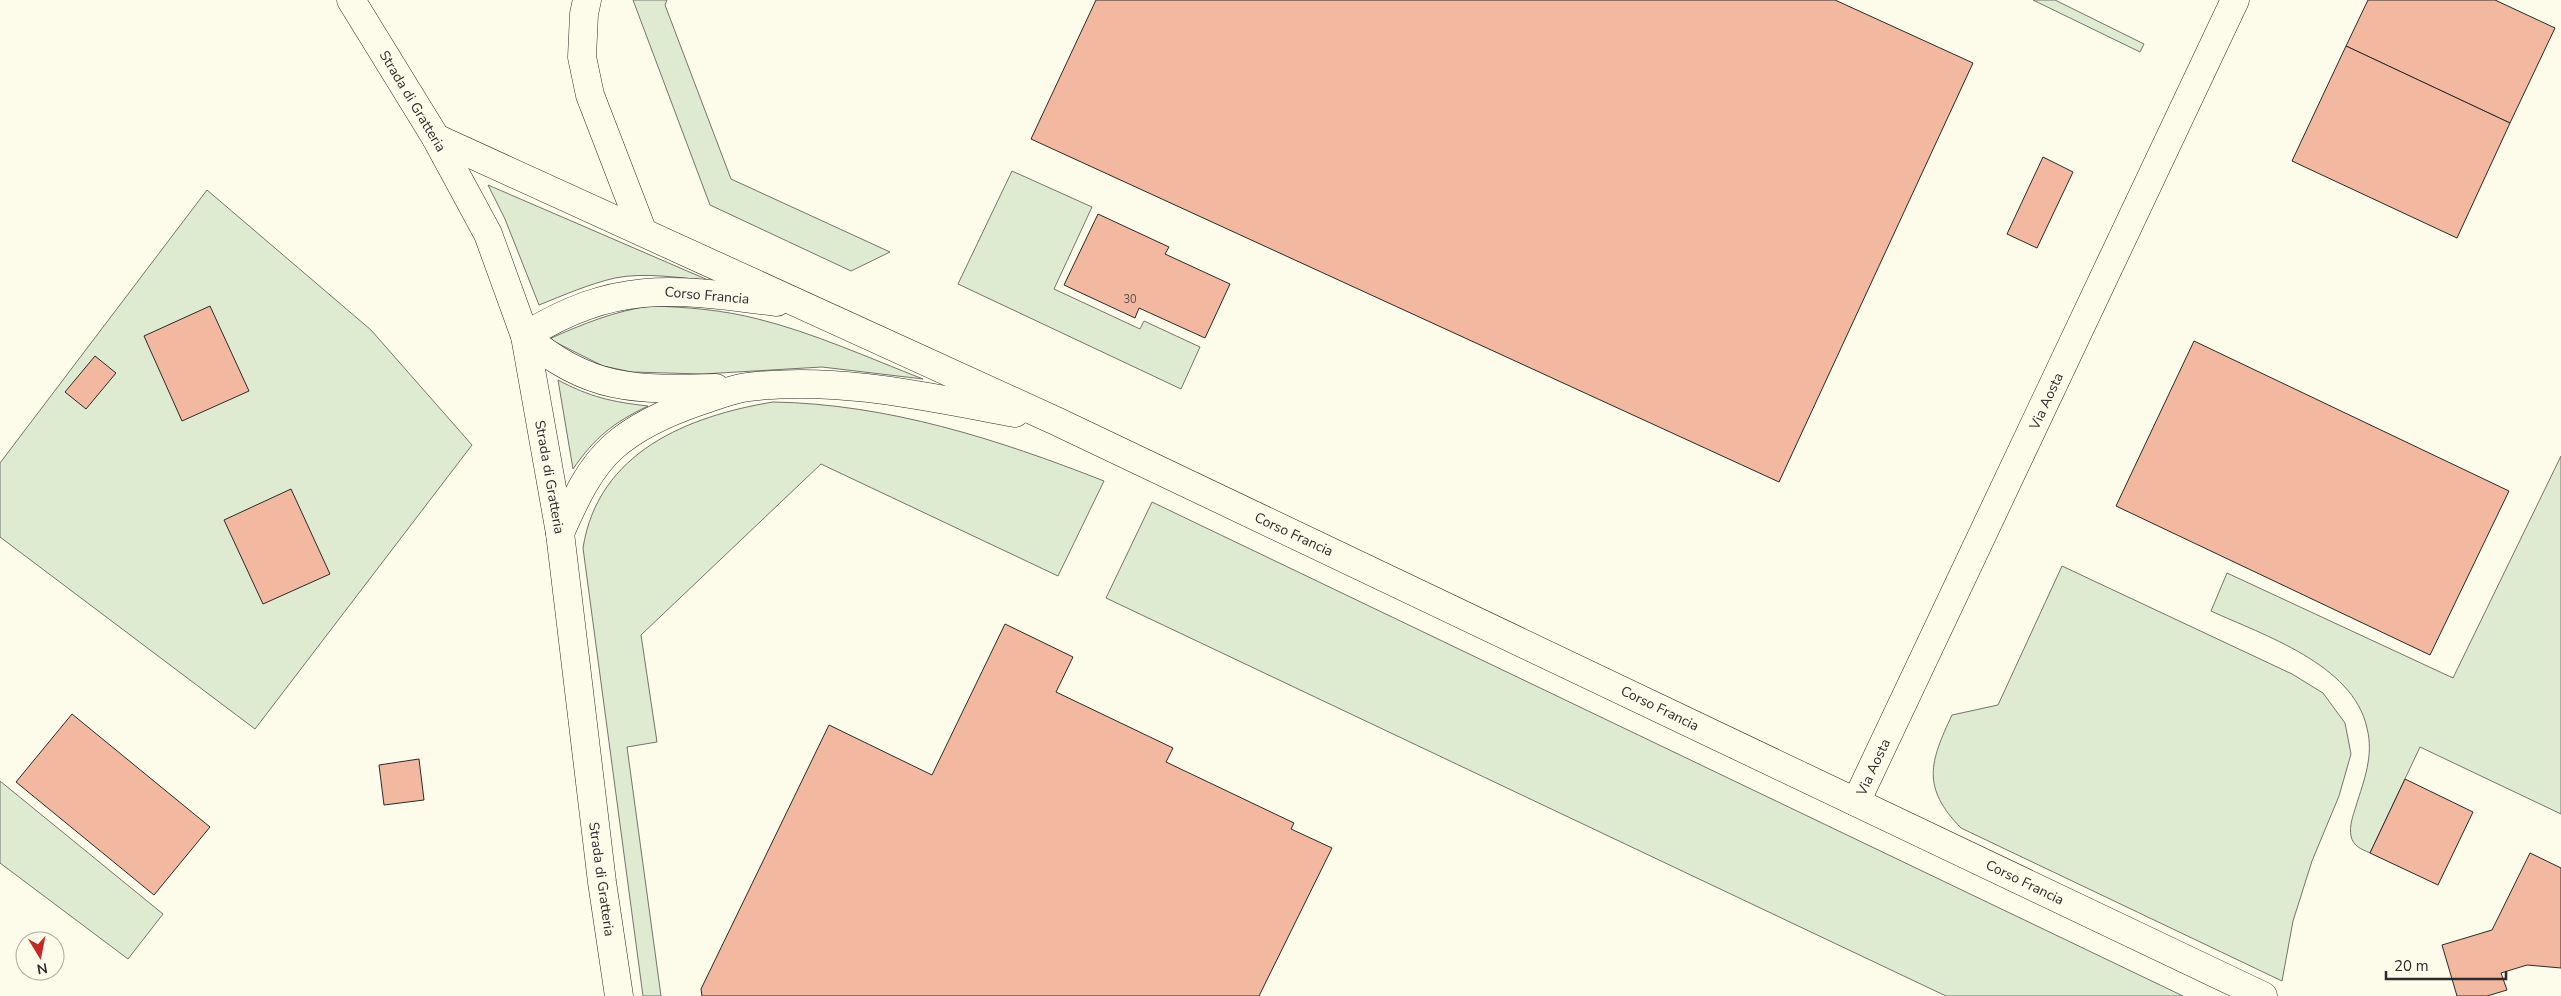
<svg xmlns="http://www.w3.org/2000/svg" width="2561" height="996" font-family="'Nunito Sans',sans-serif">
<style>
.green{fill:#deebd1;stroke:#74746e}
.building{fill:#f2b8a0;stroke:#2b2b2b}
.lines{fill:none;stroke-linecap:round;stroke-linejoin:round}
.minor-casing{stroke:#2b2b2b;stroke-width:29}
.major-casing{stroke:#2b2b2b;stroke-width:29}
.minor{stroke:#fdfbea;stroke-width:28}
.major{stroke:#fdfbea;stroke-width:28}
.labels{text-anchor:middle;stroke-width:4;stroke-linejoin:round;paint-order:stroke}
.number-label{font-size:11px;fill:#5d4e48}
.street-label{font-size:14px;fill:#2b2b2b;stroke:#fdfbea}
</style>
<rect width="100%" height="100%" fill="#fdfbea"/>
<!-- green -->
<g class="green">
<path d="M633 0H667L665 5 731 179 890 252 851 271 710 205Z"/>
<path d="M2033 0H2055L2144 44 2140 52Z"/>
<path d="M1012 171 1092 207 1054 289 1140 329 1144 321 1200 347 1181 389 958 284Z"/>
<path d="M488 185 708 280C677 278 645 272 615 278 589 284 564 295 539 305L505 219Z"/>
<path d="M207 190 371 330 472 445 255 729 0 537V463Z"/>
<path d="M651 306C687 307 723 310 758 319 814 333 869 358 923 379L822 367 703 374 632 372 603 366 549 339C583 324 614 311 651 306Z"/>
<path d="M558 380C590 397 612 402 648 406 613 423 595 437 573 469Z"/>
<path d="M773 402C888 404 997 439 1104 481L1058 576 821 464 641 635 657 742 627 747 661 996H643L583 548C598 452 688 416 773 402Z"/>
<path d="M2561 456V814L2420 747 2370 853C2361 849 2353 846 2351 836 2349 826 2353 816 2356 806 2364 780 2374 756 2367 728 2353 664 2263 635 2211 611L2227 573 2453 678Z"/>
<path d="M1152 502 2183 996H1946L1106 598Z"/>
<path d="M2062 566 2292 674 2323 693 2345 723 2351 754 2339 796 2312 861 2293 921 2282 981 1961 828C1921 787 1930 762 1952 715L1998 705Z"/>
<path d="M0 781 163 914 128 959 0 863Z"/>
</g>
<!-- building -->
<g class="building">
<path d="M1096 0H1835L1973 63 1779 482 1031 139Z"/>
<path d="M2368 0H2495L2555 28 2510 123 2346 46Z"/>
<path d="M2346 46 2510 123 2457 238 2292 161Z"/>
<path d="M2043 157 2073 172 2037 248 2007 234Z"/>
<path d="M1098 214 1169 247 1165 254 1230 284 1205 338 1139 308 1135 318 1064 285Z"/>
<path d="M210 306 249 391 182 421 144 336Z"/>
<path d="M2194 341 2509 491 2430 655 2116 506Z"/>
<path d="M95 356 116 373 86 409 65 392Z"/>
<path d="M291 489 330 574 263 604 224 520Z"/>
<path d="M1005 624 1073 657 1056 692 1173 748 1166 762 1294 823 1291 829 1332 848 1259 996H702L701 989 829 725 932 775Z"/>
<path d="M72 714 210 827 154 895 16 782Z"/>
<path d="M419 759 424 800 384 805 379 765Z"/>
<path d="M2405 779 2473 812 2438 885 2370 853Z"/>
<path d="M2530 853 2561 868V968L2527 965 2501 973 2507 990 2487 996H2457L2442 945 2492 930Z"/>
</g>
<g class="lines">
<defs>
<g id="minor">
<path d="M587 0 584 14 582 57 590 95 642 230"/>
<path d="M436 138 1056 421 2263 996"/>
<path d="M716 388C636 390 588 391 525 336 617 279 675 289 777 302"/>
<path d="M560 533C574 502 588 469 614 446 637 426 668 412 697 402 713 397 731 389 748 387 838 376 928 397 1015 413"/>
<path d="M1856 802 2235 0"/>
</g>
<path id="major" d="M351 0 436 138 488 234 525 336 560 533 602 882 619 996"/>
</defs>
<!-- minor casing -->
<use href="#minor" class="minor-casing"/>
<!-- major casing -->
<use href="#major" class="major-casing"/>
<!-- minor -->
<use href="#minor" class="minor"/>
<!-- major -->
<use href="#major" class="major"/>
</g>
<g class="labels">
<!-- number labels -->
<g class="number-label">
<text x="1130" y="303">30</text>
</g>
<!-- street labels -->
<g class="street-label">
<text transform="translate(413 101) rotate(59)" y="5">Strada di Gratteria</text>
<text transform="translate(707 295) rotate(5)" y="5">Corso Francia</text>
<text transform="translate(2046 401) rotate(-65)" y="5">Via Aosta</text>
<text transform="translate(550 477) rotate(80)" y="5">Strada di Gratteria</text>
<text transform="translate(1294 534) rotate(25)" y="5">Corso Francia</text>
<text transform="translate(1660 708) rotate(26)" y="5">Corso Francia</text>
<text transform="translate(1873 767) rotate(-65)" y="5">Via Aosta</text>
<text transform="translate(602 879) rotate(82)" y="5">Strada di Gratteria</text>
<text transform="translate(2025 882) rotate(26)" y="5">Corso Francia</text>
</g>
</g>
<!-- north arrow -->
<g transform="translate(40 956) rotate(170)"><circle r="24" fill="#fdfbea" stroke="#a9a89e"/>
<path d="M0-4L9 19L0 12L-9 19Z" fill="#c62828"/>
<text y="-8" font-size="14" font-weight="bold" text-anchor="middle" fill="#2b2b2b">N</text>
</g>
<!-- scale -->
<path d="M2386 971v8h120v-8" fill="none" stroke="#2b2b2b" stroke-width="2.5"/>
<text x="2394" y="971" font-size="15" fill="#2b2b2b" stroke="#fdfbea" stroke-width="4" paint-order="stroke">20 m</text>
</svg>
